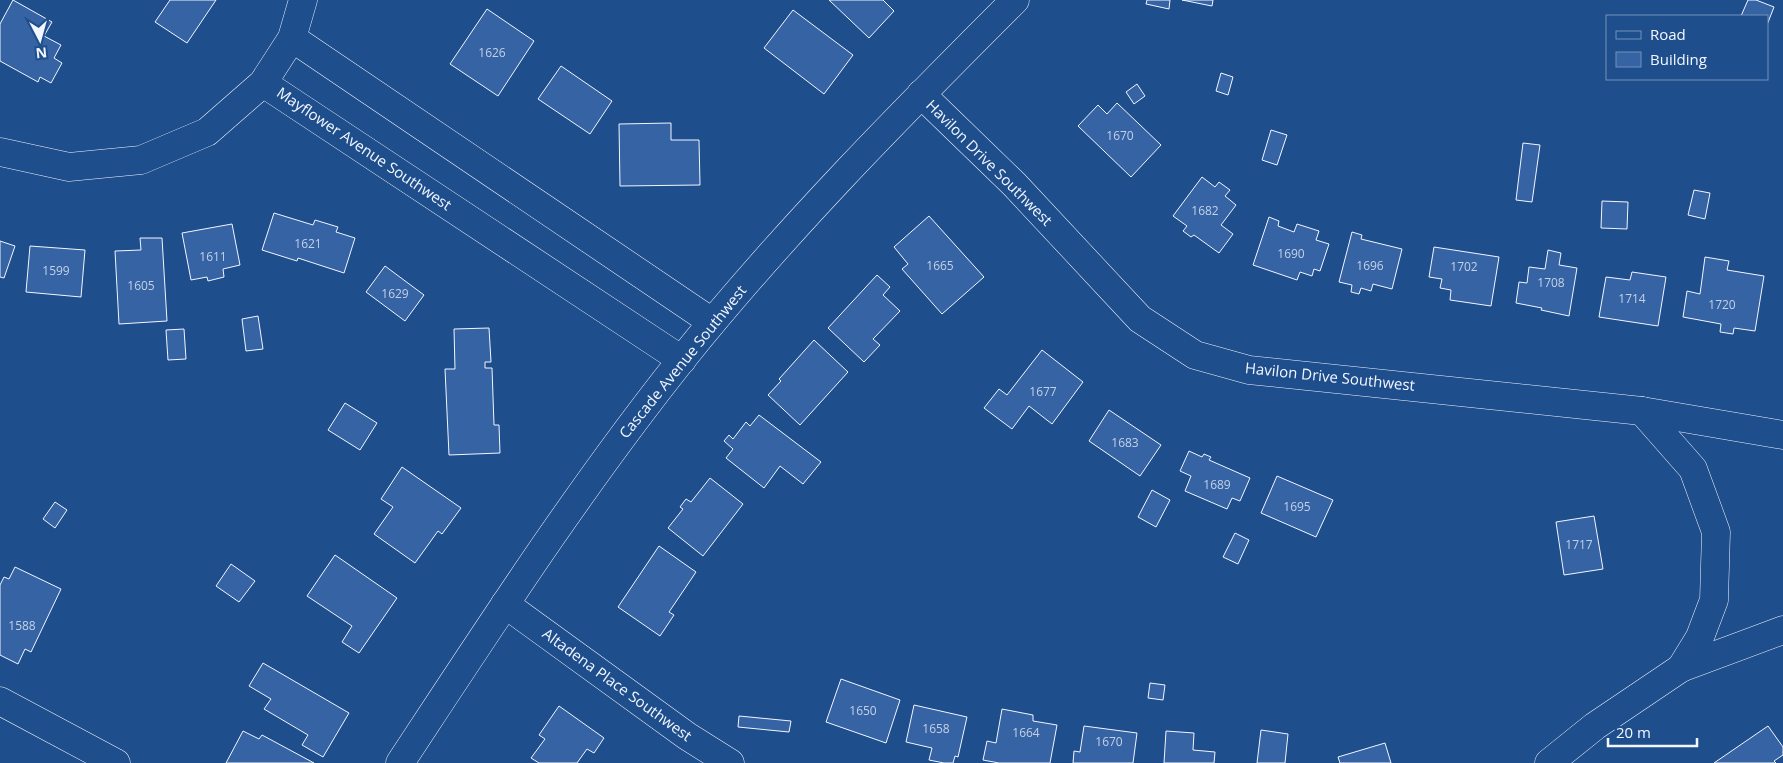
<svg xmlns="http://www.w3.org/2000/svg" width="1783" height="763" font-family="'Open Sans',sans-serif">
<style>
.building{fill:#3563a3;stroke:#f2f6ff}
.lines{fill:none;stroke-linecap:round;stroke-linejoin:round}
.minor-casing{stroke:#f2f6ff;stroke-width:29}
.major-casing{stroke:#f2f6ff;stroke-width:29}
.minor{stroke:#1f4e8c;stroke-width:28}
.major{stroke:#1f4e8c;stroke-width:28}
.labels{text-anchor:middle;stroke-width:4;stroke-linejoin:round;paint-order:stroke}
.number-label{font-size:12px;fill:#c3d1e8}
.street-label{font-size:15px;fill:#f2f6ff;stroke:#1f4e8c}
</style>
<rect width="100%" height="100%" fill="#1f4e8c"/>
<!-- building -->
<g class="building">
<path d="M13 0 52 22 44 36 61 45 54 58 62 63 51 83 40 77 38 82 0 61V24Z"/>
<path d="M170 0H216L187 43 155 22Z"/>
<path d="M829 0H883L894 11 869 38Z"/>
<path d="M1147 0H1170L1169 9 1146 4Z"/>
<path d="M1182 0H1213L1212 6Z"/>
<path d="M1748 0H1756L1774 7 1767 25V16H1741Z"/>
<path d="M487 9 534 41 498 96 450 64Z"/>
<path d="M793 10 853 55 824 94 764 48Z"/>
<path d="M561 66 612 101 590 134 538 99Z"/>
<path d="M1221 73 1233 77 1228 95 1216 91Z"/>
<path d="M1137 84 1145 96 1134 104 1126 92Z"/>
<path d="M1117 103 1161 145 1131 177 1078 126 1098 105 1107 114Z"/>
<path d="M671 123V140H699L700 185 620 186 619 124Z"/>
<path d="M1271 130 1287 135 1277 165 1262 160Z"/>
<path d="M1523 143 1540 145 1532 202 1516 200Z"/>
<path d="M1202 177 1215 187 1219 182 1230 190 1225 196 1236 205 1221 225 1233 234 1219 253 1194 235 1191 237 1183 231 1187 226 1173 216Z"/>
<path d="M1694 190 1710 193 1705 219 1688 215Z"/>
<path d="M1602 201 1628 202 1627 229 1601 228Z"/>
<path d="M274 213 313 225 315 220 338 227 336 232 355 238 344 273 298 258 297 261 262 250Z"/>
<path d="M929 216 984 277 942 314 902 269 908 264 894 247Z"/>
<path d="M1269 217 1279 221 1278 226 1294 232 1297 224 1319 231 1316 240 1329 244 1320 271 1314 269 1312 276 1300 272 1297 280 1253 265Z"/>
<path d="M232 224 240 265 223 269 224 277 208 281 207 277 191 280 182 233Z"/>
<path d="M1352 232 1362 235 1361 239 1402 249 1392 289 1373 284 1371 291 1361 288 1359 294 1351 292 1352 285 1339 282Z"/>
<path d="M140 238H162L167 321 119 324 115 251 141 250Z"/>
<path d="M0 241 15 246 4 278 0 277Z"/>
<path d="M30 246 85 250 81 297 26 292Z"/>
<path d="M1434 247 1499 257 1491 306 1450 300 1451 290 1440 288 1442 279 1429 277Z"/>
<path d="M1548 250 1561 253 1559 265 1577 268 1569 316 1541 310 1542 308 1516 303 1519 282 1527 283 1529 267 1545 269Z"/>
<path d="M1705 257 1729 261 1727 270 1764 276 1755 331 1734 328 1733 334 1720 332 1721 324 1683 317 1687 291 1700 294Z"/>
<path d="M385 266 424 295 405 321 366 292Z"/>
<path d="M1632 272 1666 277 1658 326 1599 317 1606 277 1630 280Z"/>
<path d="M877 275 890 287 883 295 900 311 873 339 880 345 864 362 828 328Z"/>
<path d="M258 316 263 349 246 351 242 319Z"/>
<path d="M489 328 491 362H485V368H492L494 425H499L500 453 449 455 445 369H455L454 329Z"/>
<path d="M184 329 186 359 168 360 166 330Z"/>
<path d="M814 340 848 372 800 425 768 395 781 381 779 379Z"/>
<path d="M1042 350 1083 382 1052 424 1029 406 1012 429 984 408 999 389 1007 395Z"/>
<path d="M345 403 377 423 360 450 328 430Z"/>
<path d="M1109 410 1161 445 1140 476 1089 441Z"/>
<path d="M759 415 821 462 803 484 780 466 764 488 726 458 733 449 724 441 729 435 733 439 746 422 750 426Z"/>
<path d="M1189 451 1202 457 1204 454 1211 457 1209 460 1250 478 1240 501 1232 498 1227 509 1185 491 1191 476 1180 471Z"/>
<path d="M402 467 461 508 442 534 438 531 415 563 374 534 393 507 381 499Z"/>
<path d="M1277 476 1333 500 1316 537 1261 513Z"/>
<path d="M710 478 743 504 703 556 668 528 683 509 680 507 686 499 691 502Z"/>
<path d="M1152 490 1170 500 1156 527 1138 517Z"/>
<path d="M55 502 67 510 55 528 43 519Z"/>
<path d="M1594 516 1603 569 1564 575 1556 522Z"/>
<path d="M1235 533 1249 540 1238 564 1223 557Z"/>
<path d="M659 546 696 572 669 612 674 615 660 636 618 607Z"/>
<path d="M335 555 397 598 359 653 342 642 352 626 307 596Z"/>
<path d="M231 564 255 581 239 602 216 586Z"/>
<path d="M15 567 61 589 31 652 25 649 18 664 0 655V585L4 577 9 579Z"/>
<path d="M263 663 349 713 323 757 302 745 308 735 264 709 271 699 249 686Z"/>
<path d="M841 679 900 700 886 743 826 722Z"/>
<path d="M1150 683 1165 685 1163 700 1148 698Z"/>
<path d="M914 705 967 717 958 757 955 756 953 763H944L929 760 932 748 906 742Z"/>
<path d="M559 706 604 738 594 753 587 749 577 763H539L531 758 545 739 539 735Z"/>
<path d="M1002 709 1033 715V721L1057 725 1050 763H999L983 760 987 741 996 743Z"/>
<path d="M739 716 791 721 789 732 738 727Z"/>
<path d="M1084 726 1137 733 1133 763H1073L1074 751 1080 752Z"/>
<path d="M1768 726 1783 747V755L1774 761 1776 763H1714Z"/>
<path d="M1261 730 1288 734 1285 763H1257Z"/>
<path d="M243 731 259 739 262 735 314 763H226Z"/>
<path d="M1166 731 1194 733 1193 750 1215 752 1214 763H1164Z"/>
<path d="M1385 743 1391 763H1340L1338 757Z"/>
</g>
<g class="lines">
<defs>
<g id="minor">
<path d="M292 38 712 322"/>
<path d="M263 83 682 360"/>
<path d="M921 94 1014 184 1140 319 1195 355 1249 370 1642 411 1783 435"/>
<path d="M0 152 69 167 141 160 207 132 263 83 292 38 303 0"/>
<path d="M1642 411 1693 469 1716 532 1714 600 1700 637 1681 668"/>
<path d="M505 604 687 736 730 763"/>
<path d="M0 701 116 763"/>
<path d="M1549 763 1595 726 1681 668 1783 630"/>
</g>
<path id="major" d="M400 763C491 625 580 487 683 358 785 231 900 115 1015 0"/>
</defs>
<!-- minor casing -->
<use href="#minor" class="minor-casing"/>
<!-- major casing -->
<use href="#major" class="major-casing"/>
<!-- minor -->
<use href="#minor" class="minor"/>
<!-- major -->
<use href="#major" class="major"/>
</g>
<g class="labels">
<!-- number labels -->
<g class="number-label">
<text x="492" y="57">1626</text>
<text x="1120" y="140">1670</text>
<text x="1205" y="215">1682</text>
<text x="308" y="248">1621</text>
<text x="1291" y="258">1690</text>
<text x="213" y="261">1611</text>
<text x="940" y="270">1665</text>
<text x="1370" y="270">1696</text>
<text x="1464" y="271">1702</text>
<text x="56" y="275">1599</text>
<text x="1551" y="287">1708</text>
<text x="141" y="290">1605</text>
<text x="395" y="298">1629</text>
<text x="1632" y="303">1714</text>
<text x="1722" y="309">1720</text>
<text x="1043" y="396">1677</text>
<text x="1125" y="447">1683</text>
<text x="1217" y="489">1689</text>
<text x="1297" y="511">1695</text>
<text x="1579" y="549">1717</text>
<text x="22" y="630">1588</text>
<text x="863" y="715">1650</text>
<text x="936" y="733">1658</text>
<text x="1026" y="737">1664</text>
<text x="1109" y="746">1670</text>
</g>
<!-- street labels -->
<g class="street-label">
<text transform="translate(364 149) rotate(34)" y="5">Mayflower Avenue Southwest</text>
<text transform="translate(989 163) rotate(45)" y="5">Havilon Drive Southwest</text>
<text transform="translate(683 362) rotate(-51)" y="5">Cascade Avenue Southwest</text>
<text transform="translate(1330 377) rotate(6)" y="5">Havilon Drive Southwest</text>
<text transform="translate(617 685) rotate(36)" y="5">Altadena Place Southwest</text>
</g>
</g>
<!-- legend -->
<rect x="1606" y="15" width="162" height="65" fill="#1f4e8c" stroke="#7391ba"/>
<rect x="1616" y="31" width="25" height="8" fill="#1f4e8c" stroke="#7391ba"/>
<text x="1650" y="40" font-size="15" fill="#f2f6ff">Road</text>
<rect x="1616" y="52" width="25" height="15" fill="#3563a3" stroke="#7391ba"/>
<text x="1650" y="65" font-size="15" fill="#f2f6ff">Building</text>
<!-- north arrow -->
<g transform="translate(40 40) rotate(174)" stroke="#1f4e8c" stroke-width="4" paint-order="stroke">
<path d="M0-4L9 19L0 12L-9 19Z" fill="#f2f6ff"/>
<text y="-8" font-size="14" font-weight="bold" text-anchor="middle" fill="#f2f6ff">N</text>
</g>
<!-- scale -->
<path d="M1608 738v8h89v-8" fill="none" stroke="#f2f6ff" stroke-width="2.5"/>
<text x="1616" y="738" font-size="15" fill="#f2f6ff" stroke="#1f4e8c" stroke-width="4" paint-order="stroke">20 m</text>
</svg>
